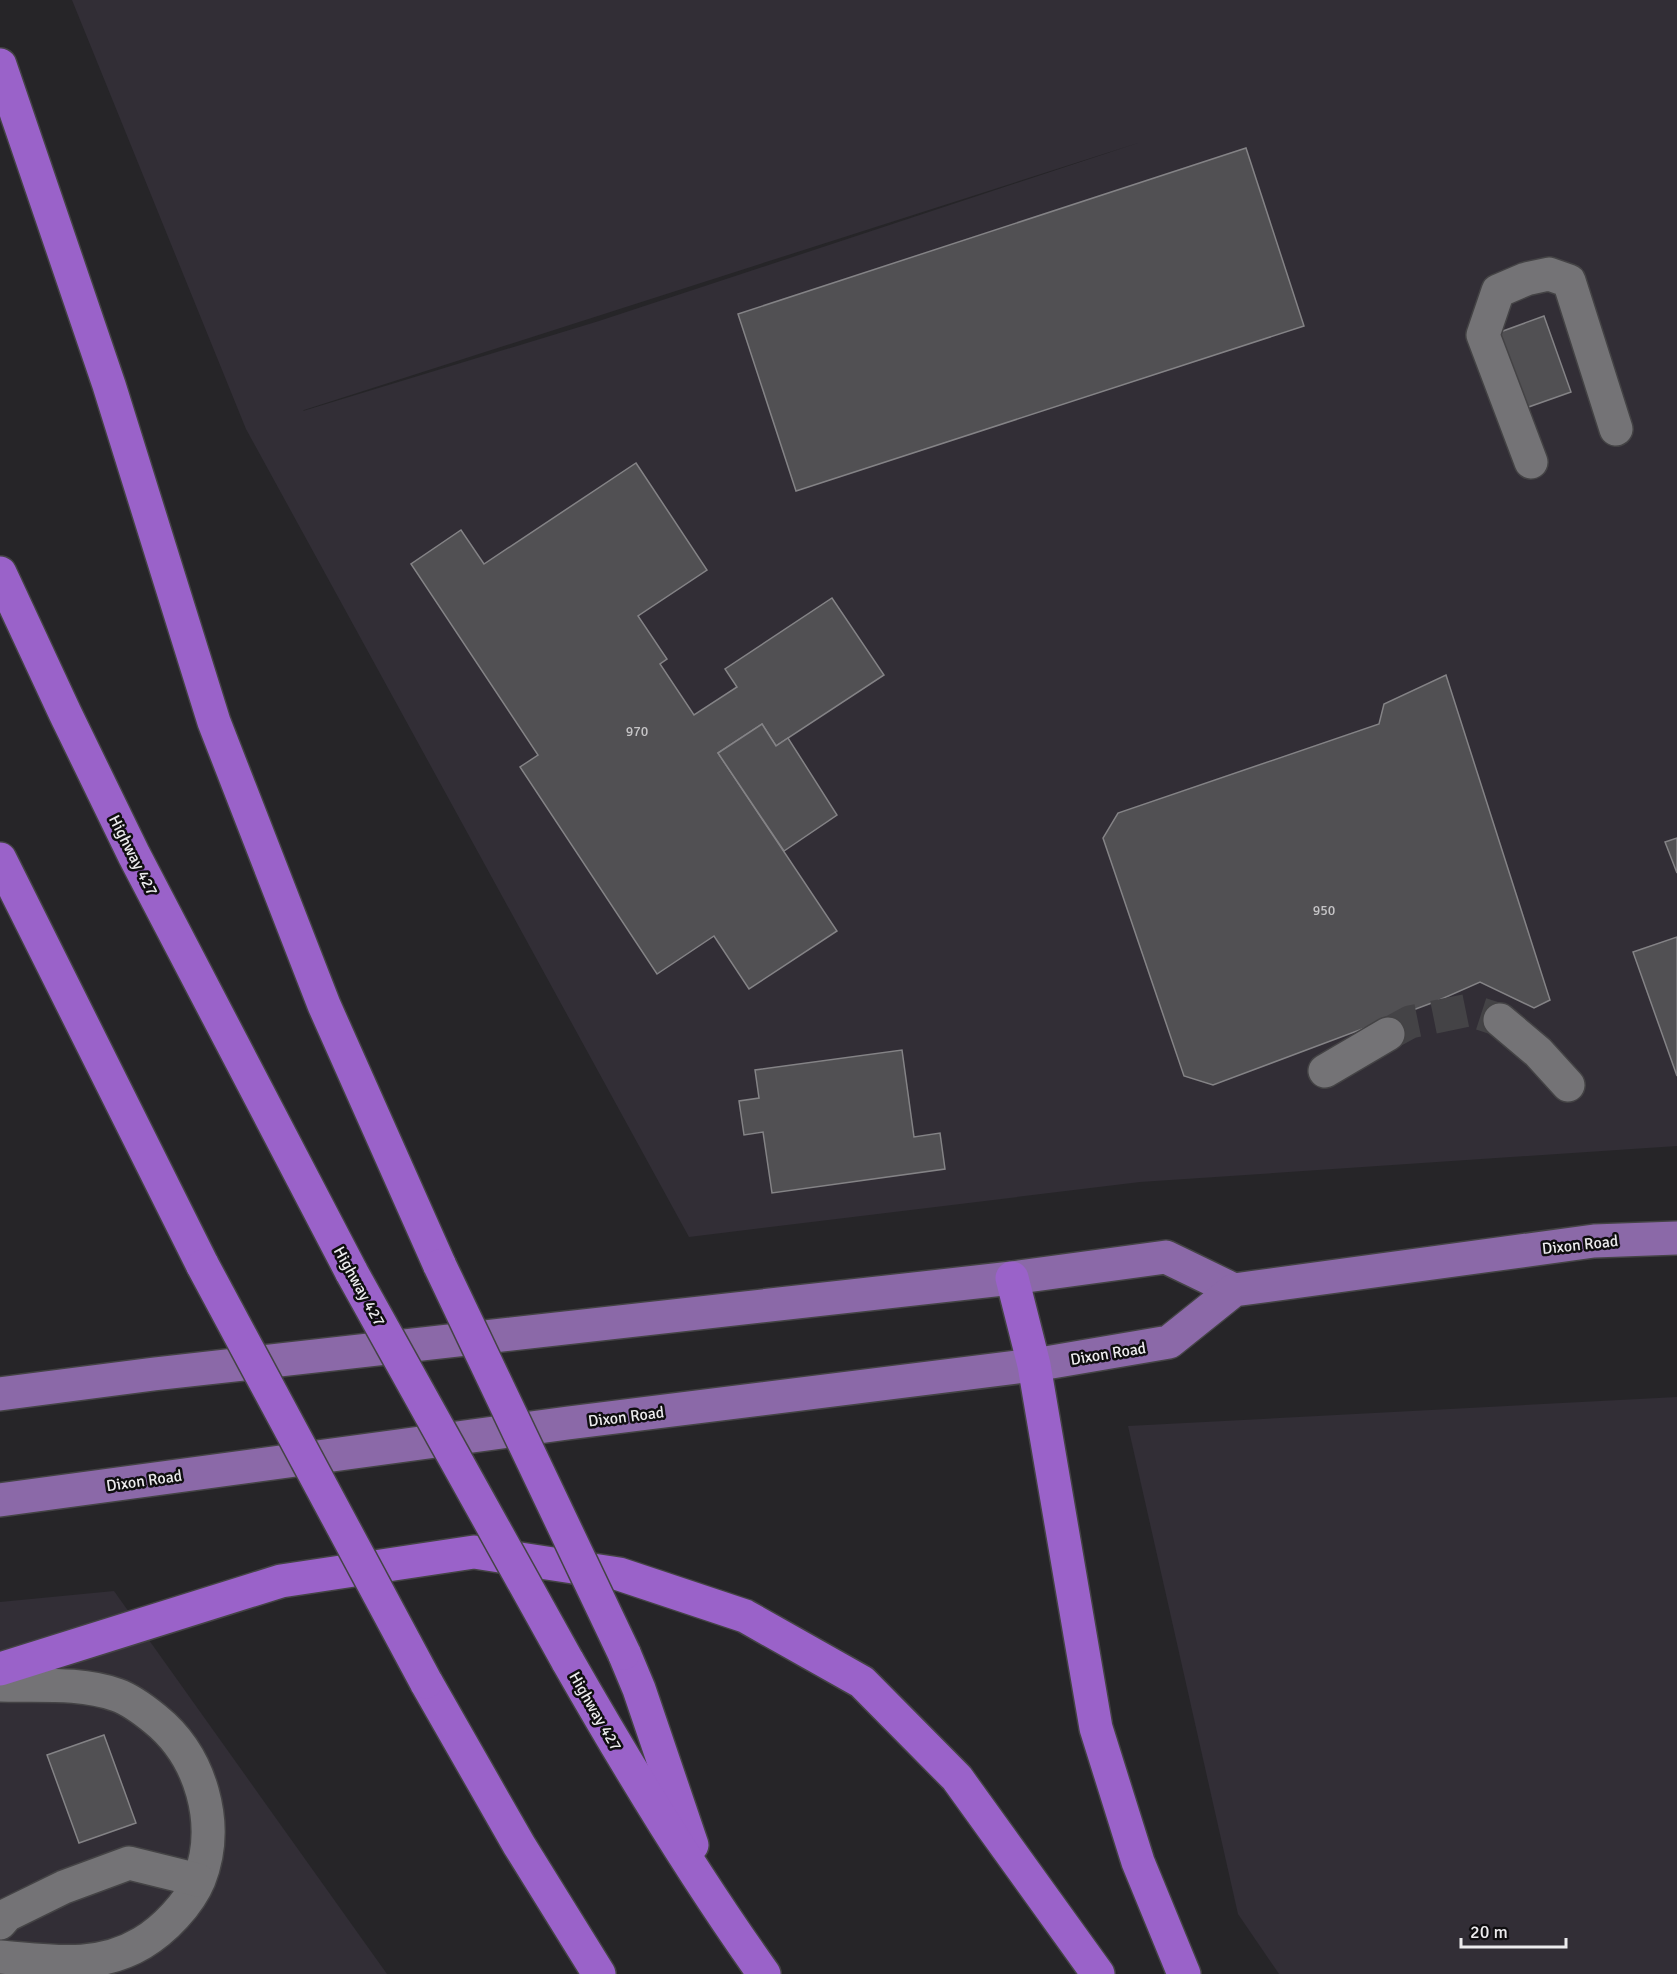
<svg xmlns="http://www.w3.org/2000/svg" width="1677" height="1974" font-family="Signika,sans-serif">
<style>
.built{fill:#322e36;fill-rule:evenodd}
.building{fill:#515053;stroke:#848386;stroke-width:1.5}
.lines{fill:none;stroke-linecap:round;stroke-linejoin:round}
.minor-tunnel{stroke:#444346;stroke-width:33;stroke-dasharray:33 16;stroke-linecap:butt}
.minor-casing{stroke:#444345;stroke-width:36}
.major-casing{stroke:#444345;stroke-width:36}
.highway-casing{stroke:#444345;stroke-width:36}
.minor{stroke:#747376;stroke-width:33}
.major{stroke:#8b69a8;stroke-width:33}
.highway{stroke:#9a62c9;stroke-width:33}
.highway-bridge-casing{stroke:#444345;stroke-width:36;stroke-linecap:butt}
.highway-bridge{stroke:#9a62c9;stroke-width:33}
.labels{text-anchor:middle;stroke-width:5;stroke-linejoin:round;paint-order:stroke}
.number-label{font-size:14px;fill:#c5c4c6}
.street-label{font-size:16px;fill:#ecebed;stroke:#0f0e10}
</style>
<rect width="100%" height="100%" fill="#262528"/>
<!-- built -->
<g class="built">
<path d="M72 0H1677V1146L1140 1182 689 1237 246 429ZM1141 142 599 321 303 411 304 410Z"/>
<path d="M1677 1397V1974H1279L1238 1914 1128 1426Z"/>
<path d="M114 1591 387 1974H0V1602Z"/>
</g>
<!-- building -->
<g class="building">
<path d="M1246 148 1304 326 796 491 738 314Z"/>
<path d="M1544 316 1571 392 1520 410 1492 335Z"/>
<path d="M636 463 707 570 638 616 667 659 660 664 694 715 737 687 725 669 832 598 884 675 776 746 762 724 718 753 837 931 749 989 714 936 657 974 520 767 538 755 411 564 461 530 484 564Z"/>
<path d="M1446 675 1550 1000 1534 1008 1480 982 1437 1001 1213 1085 1184 1076 1103 838 1118 813 1379 724 1384 704Z"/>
<path d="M762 724 776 746 788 738 837 815 784 851 718 753Z"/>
<path d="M1677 838V873L1665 842Z"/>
<path d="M1677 937V1076L1633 952Z"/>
<path d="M902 1050 914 1137 940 1133 945 1169 772 1193 763 1132 744 1135 739 1101 759 1098 755 1070Z"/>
<path d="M104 1735 136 1823 79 1843 47 1755Z"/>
</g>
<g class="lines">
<!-- minor-tunnel -->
<path class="minor-tunnel" d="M1388 1034 1410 1022 1469 1010 1500 1020"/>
<defs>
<g id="minor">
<path d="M1531 462 1483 335 1498 291 1526 279 1549 274 1569 281 1616 429"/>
<path d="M1500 1020 1538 1052 1568 1085"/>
<path d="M1325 1071 1388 1034"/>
<path d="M0 1685C38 1686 81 1682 117 1695 131 1700 144 1710 155 1719 201 1756 221 1824 199 1880 189 1904 164 1930 142 1943 97 1970 50 1961 0 1957"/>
<path d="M0 1923 7 1915 64 1887 129 1863 198 1880"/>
</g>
<g id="major">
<path d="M0 1394 154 1374 1012 1278 1166 1257 1234 1290"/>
<path d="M0 1500 568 1423 1034 1365 1169 1342 1234 1290 1594 1241 1677 1238"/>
</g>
<g id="highway">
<path d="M0 65 109 385 214 722 324 1005 440 1266"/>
<path d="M0 573 65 713 134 855 352 1273"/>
<path d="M0 859 203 1266"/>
<path d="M1012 1278 1034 1365 1096 1728 1138 1862 1184 1974"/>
<path d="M624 1653 639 1689 692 1845"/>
<path d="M567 1660C628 1767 692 1873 764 1974"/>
<path d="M0 1669 281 1581 474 1552 619 1574 745 1616 862 1682 957 1778 1098 1974"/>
<path d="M426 1682 519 1845 599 1974"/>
</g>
</defs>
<!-- minor casing -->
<use href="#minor" class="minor-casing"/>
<!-- major casing -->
<use href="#major" class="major-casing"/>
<!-- highway casing -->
<use href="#highway" class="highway-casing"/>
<!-- minor -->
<use href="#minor" class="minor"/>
<!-- major -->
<use href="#major" class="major"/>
<!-- highway -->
<use href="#highway" class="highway"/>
<defs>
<g id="highway-bridge">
<path d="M203 1266 426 1682"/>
<path d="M440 1266 624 1653"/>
<path d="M352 1273 567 1660"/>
</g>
</defs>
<!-- highway-bridge casing -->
<use href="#highway-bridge" class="highway-bridge-casing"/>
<!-- highway-bridge -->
<use href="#highway-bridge" class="highway-bridge"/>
</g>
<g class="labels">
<!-- number labels -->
<g class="number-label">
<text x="637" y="736">970</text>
<text x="1324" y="915">950</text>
</g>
<!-- street labels -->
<g class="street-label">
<text transform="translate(134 855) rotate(63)" y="6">Highway 427</text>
<text transform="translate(1580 1244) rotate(-6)" y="6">Dixon Road</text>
<text transform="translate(360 1286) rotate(61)" y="6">Highway 427</text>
<text transform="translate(1108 1353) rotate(-9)" y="6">Dixon Road</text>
<text transform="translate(626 1416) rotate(-7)" y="6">Dixon Road</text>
<text transform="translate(144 1480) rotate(-8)" y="6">Dixon Road</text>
<text transform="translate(596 1711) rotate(60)" y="6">Highway 427</text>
</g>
</g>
<!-- scale -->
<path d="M1461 1938v9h105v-9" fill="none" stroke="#ecebed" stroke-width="3"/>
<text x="1470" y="1938" font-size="18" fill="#ecebed" stroke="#0f0e10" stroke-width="4.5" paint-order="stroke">20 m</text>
</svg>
